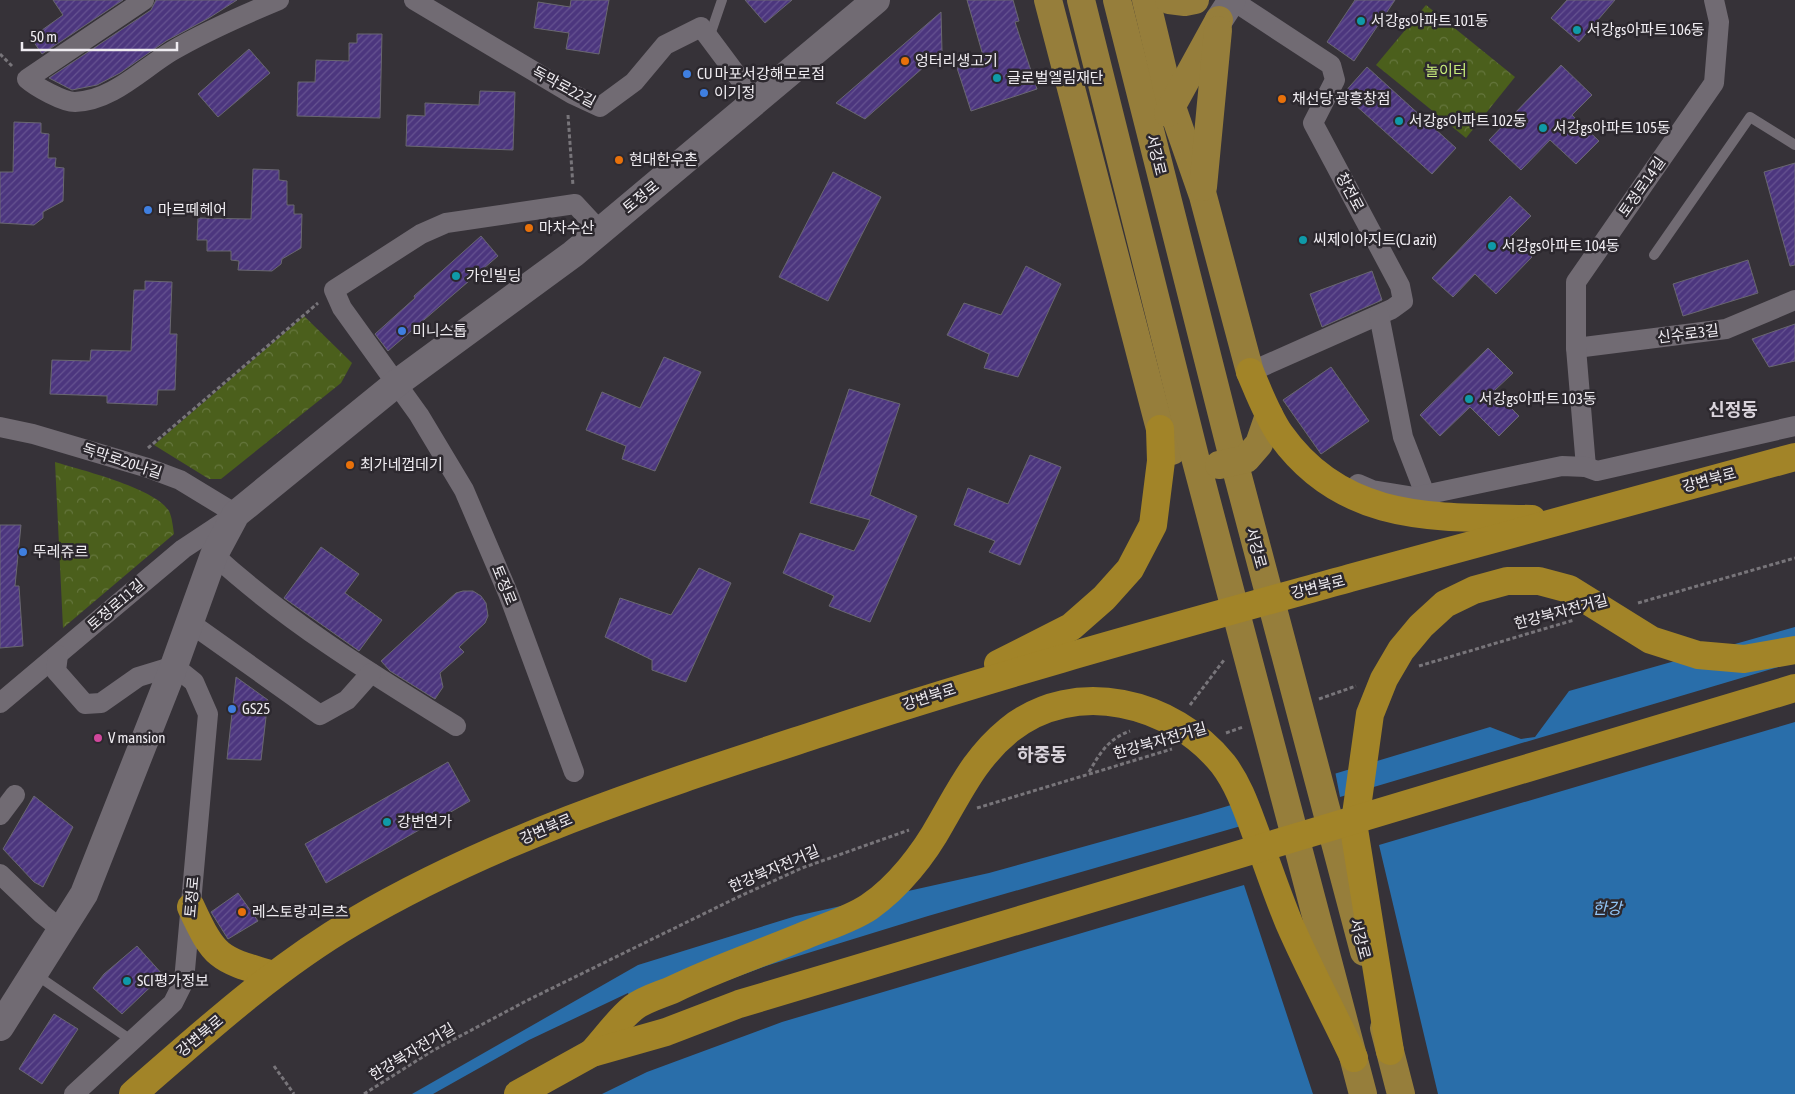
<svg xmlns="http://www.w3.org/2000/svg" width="1795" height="1094" font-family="'Asap Condensed','Noto Sans KR',sans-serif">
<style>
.park{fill:url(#park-crowns)}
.water{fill:#296eaa}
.pier{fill:#363238}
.building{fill:url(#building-hatch);stroke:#696770}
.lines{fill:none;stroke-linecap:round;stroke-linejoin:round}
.path{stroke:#78757a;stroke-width:3;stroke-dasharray:4 2.5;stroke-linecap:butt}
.service{stroke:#716b73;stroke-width:10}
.minor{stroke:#716b73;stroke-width:20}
.secondary{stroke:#716b73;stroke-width:28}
.primary{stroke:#967e3b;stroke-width:28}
.trunk{stroke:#a28428;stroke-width:28}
.culture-dot{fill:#0f9aa8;stroke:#2c282e;stroke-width:2}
.food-dot{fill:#e8710a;stroke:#2c282e;stroke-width:2}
.shop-dot{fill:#3f7fe0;stroke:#2c282e;stroke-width:2}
.hotel-dot{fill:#d1479c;stroke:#2c282e;stroke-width:2}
.labels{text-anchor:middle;stroke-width:5;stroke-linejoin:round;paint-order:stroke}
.poi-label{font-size:15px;fill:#efecf1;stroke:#2c282e;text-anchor:start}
.park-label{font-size:15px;fill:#c8ed7b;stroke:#2c282e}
.street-label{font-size:15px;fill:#efecf1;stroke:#2c282e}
.water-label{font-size:16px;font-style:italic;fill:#92c5f6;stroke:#2c282e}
.quarter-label{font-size:18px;font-weight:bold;fill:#d9d3db;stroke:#2c282e}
</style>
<defs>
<pattern id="park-crowns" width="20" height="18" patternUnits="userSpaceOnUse" patternTransform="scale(1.25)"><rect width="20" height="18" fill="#4b5f1c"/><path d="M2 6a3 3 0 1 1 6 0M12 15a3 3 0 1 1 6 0" fill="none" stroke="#65763d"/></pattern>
<pattern id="building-hatch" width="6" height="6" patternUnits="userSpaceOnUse" patternTransform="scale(1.25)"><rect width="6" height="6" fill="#4c367e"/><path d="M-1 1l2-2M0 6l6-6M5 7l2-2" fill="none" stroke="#665391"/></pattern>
</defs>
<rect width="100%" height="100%" fill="#363238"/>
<!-- park -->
<g class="park">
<path d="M1426 5 1515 77 1466 138 1376 65Z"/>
<path d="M304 316 352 363 341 383 221 479H209L154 445Z"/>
<path d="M55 462C81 470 155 488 169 511 172 517 173 527 174 534L63 628Z"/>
</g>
<!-- water -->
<path class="water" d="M1795 627V1094H412L638 965 796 916 989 873 1201 814 1490 727 1521 739 1535 737 1569 691Z"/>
<!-- pier -->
<path class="pier" d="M1795 662V722L1379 845 1438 1094H1313L1244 885 782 1022 647 1072 602 1094H433L529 1040 628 993 637 1014 769 965 928 916 1241 826 1247 798 1335 771 1340 797Z"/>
<!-- building -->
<g class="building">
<path d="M53 0H123L42 54 31 38 63 15Z"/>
<path d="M156 0H237L209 18 166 41 120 73 97 85 72 90 49 78 151 10Z"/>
<path d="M571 0H609L599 54 566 49 569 33 534 28 538 2 570 7Z"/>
<path d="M745 0H792L765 23Z"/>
<path d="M967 0H1013L1019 21 1015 22 1037 89 971 111 957 68 984 59Z"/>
<path d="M1355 0H1395L1354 61 1327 42Z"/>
<path d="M1567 0H1615L1579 42 1551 18Z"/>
<path d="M941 12 942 51 865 119 836 103Z"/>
<path d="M357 34H382L380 118 297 116 298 82H315L316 60 349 61V43H357Z"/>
<path d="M249 49 270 73 218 117 198 94Z"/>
<path d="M1561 65 1592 95 1572 115 1599 141 1576 164 1550 140 1521 170 1489 140Z"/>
<path d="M1367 67 1456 148 1432 174 1343 94Z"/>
<path d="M480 91 515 92 513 150 406 146 407 115 425 116V103L479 105Z"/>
<path d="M14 122 41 123V133L49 134 48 158H56L55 167 64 168 63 201 43 212V218L34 225 0 223V172H13Z"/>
<path d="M1795 163V265L1790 266 1764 172Z"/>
<path d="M253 169 279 170V180L287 181V205H294V214H302L301 248 282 259 281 264 272 271 238 270 239 261 231 260V251H207V240H197L198 218 251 219Z"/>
<path d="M833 172 881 197 828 301 779 277Z"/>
<path d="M1510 196 1531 216 1511 236 1532 257 1496 294 1475 274 1453 297 1432 278Z"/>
<path d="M481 236 498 256 388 351 375 334 415 298 414 296Z"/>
<path d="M1748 260 1758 293 1683 316 1673 284Z"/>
<path d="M1026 266 1061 284 1018 377 984 368 989 354 947 335 964 303 1001 315Z"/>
<path d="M1372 271 1382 300 1322 327 1310 294Z"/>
<path d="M145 281 172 282 170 334H177L175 390H158L157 405 107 403V396L50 394 52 360 90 361 91 350 131 351 134 290H145Z"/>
<path d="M1795 324V361L1769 367 1752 339Z"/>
<path d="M1488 348 1513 373 1494 391 1519 416 1499 436 1470 407 1440 436 1420 415Z"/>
<path d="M664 357 701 372 655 471 622 459 626 446 586 430 602 392 640 408Z"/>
<path d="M1331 367 1369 421 1321 454 1283 400Z"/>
<path d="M849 389 900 404 870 495 917 516 870 622 829 606 834 596 783 573 800 533 854 551 870 520 810 503Z"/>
<path d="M1030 455 1061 467 1020 565 989 552 995 541 954 525 968 488 1008 504Z"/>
<path d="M0 525H21L15 586H19L23 646 0 648Z"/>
<path d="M321 547 359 574 345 593 382 620 359 651 284 598Z"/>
<path d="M699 568 731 583 686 682 652 670V660L605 637 620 598 671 615Z"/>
<path d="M463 591H473L481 596 486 603 488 616 485 623 459 647 464 652 440 673 443 687 435 699 390 671 381 661 456 593Z"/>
<path d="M236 677 268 700 261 760 227 759Z"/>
<path d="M448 762 470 801 326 883 305 844Z"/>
<path d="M34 796 73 827 43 887 34 882 3 849Z"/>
<path d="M238 893 258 921 228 939 211 912Z"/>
<path d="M137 946 163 975 122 1014 93 988 104 974Z"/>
<path d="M54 1014 78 1029 42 1084 19 1069Z"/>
</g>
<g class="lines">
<!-- path -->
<g class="path">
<path d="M0 54 12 66"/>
<path d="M568 115 573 186"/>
<path d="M148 448 318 303"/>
<path d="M1638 603 1795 558"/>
<path d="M1419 666 1574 620"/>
<path d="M1319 699 1356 686"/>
<path d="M1190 705 1224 660"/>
<path d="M1226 733 1243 727"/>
<path d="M1089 772C1100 753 1108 739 1130 731"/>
<path d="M977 808 1172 749"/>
<path d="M274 1066 294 1094"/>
<path d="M364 1094 432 1051 528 1000 736 898 802 868 909 830"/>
</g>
<!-- service -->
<g class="service">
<path d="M709 38 722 0"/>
<path d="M1654 255 1750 117 1795 145"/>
<path d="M35 974 131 1040"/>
</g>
<!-- minor -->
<g class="minor">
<path d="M144 0 27 79C36 87 63 102 75 102 112 101 142 69 172 51 206 31 243 15 279 0"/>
<path d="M414 0 572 94 600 107 634 82 665 45 701 27 757 102"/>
<path d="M1232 0 1331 65 1335 80 1313 123 1400 286 1403 301 1392 309 1250 372"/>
<path d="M1379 315 1403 437 1425 494"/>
<path d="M1576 348 1726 329 1795 300"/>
<path d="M0 427 33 434 148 468 180 480 236 514 183 549 0 703"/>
<path d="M1586 467 1576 348V282L1714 83 1719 22 1714 0"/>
<path d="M1358 484 1372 490 1415 497 1562 466 1586 467 1597 471 1795 426"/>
<path d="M214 555C287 622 372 674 456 726"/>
<path d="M189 622 320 715 347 700 371 673"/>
<path d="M58 655 56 671 85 704 101 703 138 677 174 666 194 682 208 714 184 981 173 1003 74 1094"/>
<path d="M574 772 508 593 464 490 419 415 342 308 334 290 421 234 446 223 575 204 600 231"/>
<path d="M0 815 15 795"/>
<path d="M0 874 42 914 62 930"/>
</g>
<!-- secondary -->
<g class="secondary">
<path d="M1219 20 1232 0"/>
<path d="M0 1027 84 894 174 666 214 555 236 514 397 383 573 254 876 0"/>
</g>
<!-- primary -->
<g class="primary">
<path d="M1048 0 1160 429 1172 451"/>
<path d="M1081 0 1196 461 1363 1094"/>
<path d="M1117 0 1231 450 1364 952"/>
<path d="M1146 0 1171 104 1203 196 1250 372"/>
<path d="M1169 0 1185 2 1195 0"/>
<path d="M1168 113 1219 20"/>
<path d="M1203 187 1218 30"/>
<path d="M1219 465 1246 459 1259 444 1269 415"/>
<path d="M1384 1028 1401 1094"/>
</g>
<!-- trunk -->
<g class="trunk">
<path d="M1250 372C1259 393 1267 415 1280 434 1343 523 1434 517 1532 519"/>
<path d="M998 664 1071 627 1104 598 1130 569 1153 525 1161 461 1160 429"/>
<path d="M191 907C215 959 219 959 273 975"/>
<path d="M1390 1051 1354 829 1370 714 1384 679 1401 650 1421 626 1445 604 1474 590 1507 581H1539L1569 589 1651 640 1698 655 1744 659 1795 650"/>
<path d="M592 1053C605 1039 618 1020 633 1008 644 999 661 995 674 989 717 968 763 953 808 934 828 926 851 919 869 907 898 887 924 854 941 823 962 787 976 757 1009 730 1075 677 1173 702 1223 764 1239 785 1247 810 1256 834 1267 864 1277 894 1289 923 1309 969 1333 1013 1354 1058"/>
<path d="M133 1094C203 1033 273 969 353 922 499 836 662 785 821 733 996 675 1173 627 1350 578 1499 538 1647 497 1795 457"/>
<path d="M518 1094 592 1053 666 1032 739 1004 1795 688"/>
</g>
</g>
<!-- markers -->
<g class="culture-dot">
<circle cx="1361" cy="21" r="5"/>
<circle cx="1577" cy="30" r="5"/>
<circle cx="997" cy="78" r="5"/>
<circle cx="1399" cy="121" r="5"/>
<circle cx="1543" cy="128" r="5"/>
<circle cx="1303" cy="240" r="5"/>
<circle cx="1492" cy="246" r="5"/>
<circle cx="456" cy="276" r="5"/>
<circle cx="1469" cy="399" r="5"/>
<circle cx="387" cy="822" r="5"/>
<circle cx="127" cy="981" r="5"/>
</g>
<g class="food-dot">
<circle cx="905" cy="61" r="5"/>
<circle cx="1282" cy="99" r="5"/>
<circle cx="619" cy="160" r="5"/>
<circle cx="529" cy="228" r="5"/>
<circle cx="350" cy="465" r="5"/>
<circle cx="242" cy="912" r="5"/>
</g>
<g class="shop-dot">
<circle cx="687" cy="74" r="5"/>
<circle cx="704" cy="93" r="5"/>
<circle cx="148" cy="210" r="5"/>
<circle cx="402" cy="331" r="5"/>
<circle cx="23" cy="552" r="5"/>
<circle cx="232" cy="709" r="5"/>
</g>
<circle class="hotel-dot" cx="98" cy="738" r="5"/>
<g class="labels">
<!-- poi labels -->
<g class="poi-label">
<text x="1371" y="26">서강gs아파트 101동</text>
<text x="1587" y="35">서강gs아파트 106동</text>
<text x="915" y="66">엉터리생고기</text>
<text x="697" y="79">CU 마포서강해모로점</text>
<text x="1007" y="83">글로벌엘림재단</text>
<text x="714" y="98">이기정</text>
<text x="1292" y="104">채선당 광흥창점</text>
<text x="1409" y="126">서강gs아파트 102동</text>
<text x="1553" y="133">서강gs아파트 105동</text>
<text x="629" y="165">현대한우촌</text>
<text x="158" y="215">마르떼헤어</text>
<text x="539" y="233">마차수산</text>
<text x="1313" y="245">씨제이아지트(CJ azit)</text>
<text x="1502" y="251">서강gs아파트 104동</text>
<text x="466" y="281">가인빌딩</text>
<text x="412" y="336">미니스톱</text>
<text x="1479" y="404">서강gs아파트 103동</text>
<text x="360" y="470">최가네껍데기</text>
<text x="33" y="557">뚜레쥬르</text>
<text x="242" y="714">GS25</text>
<text x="108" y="743">V mansion</text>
<text x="397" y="827">강변연가</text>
<text x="252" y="917">레스토랑괴르츠</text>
<text x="137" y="986">SCI평가정보</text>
</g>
<!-- park labels -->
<g class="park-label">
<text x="1446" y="76">놀이터</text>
</g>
<!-- street labels -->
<g class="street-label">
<text transform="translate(564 87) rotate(28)" y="5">독막로22길</text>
<text transform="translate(1156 155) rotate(76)" y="5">서강로</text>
<text transform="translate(1642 187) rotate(-55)" y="5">토정로14길</text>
<text transform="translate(1350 192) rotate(62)" y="5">창전로</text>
<text transform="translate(641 197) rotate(-39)" y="5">토정로</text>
<text transform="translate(1688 334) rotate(-7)" y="5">신수로3길</text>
<text transform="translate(122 461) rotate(18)" y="5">독막로20나길</text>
<text transform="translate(1709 480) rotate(-15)" y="5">강변북로</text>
<text transform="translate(1256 548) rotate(75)" y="5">서강로</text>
<text transform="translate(504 585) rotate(68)" y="5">토정로</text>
<text transform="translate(1318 587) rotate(-14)" y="5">강변북로</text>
<text transform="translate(116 605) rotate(-41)" y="5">토정로11길</text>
<text transform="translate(1561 612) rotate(-15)" y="5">한강북자전거길</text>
<text transform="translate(929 697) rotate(-18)" y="5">강변북로</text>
<text transform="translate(1160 741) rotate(-16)" y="5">한강북자전거길</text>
<text transform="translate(546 829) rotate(-23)" y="5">강변북로</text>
<text transform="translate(774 869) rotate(-23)" y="5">한강북자전거길</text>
<text transform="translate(192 897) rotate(-85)" y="5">토정로</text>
<text transform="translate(1360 939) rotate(75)" y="5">서강로</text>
<text transform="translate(200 1036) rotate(-40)" y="5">강변북로</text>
<text transform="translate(412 1052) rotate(-31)" y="5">한강북자전거길</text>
</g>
<!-- water labels -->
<g class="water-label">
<text x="1607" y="914">한강</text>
</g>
<!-- quarter labels -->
<g class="quarter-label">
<text x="1733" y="416">신정동</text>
<text x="1042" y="761">하중동</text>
</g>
</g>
<!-- scale -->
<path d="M22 42v8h155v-8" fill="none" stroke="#efecf1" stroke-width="2.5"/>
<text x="30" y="42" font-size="15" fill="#efecf1" stroke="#2c282e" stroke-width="4" paint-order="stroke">50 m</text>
</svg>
